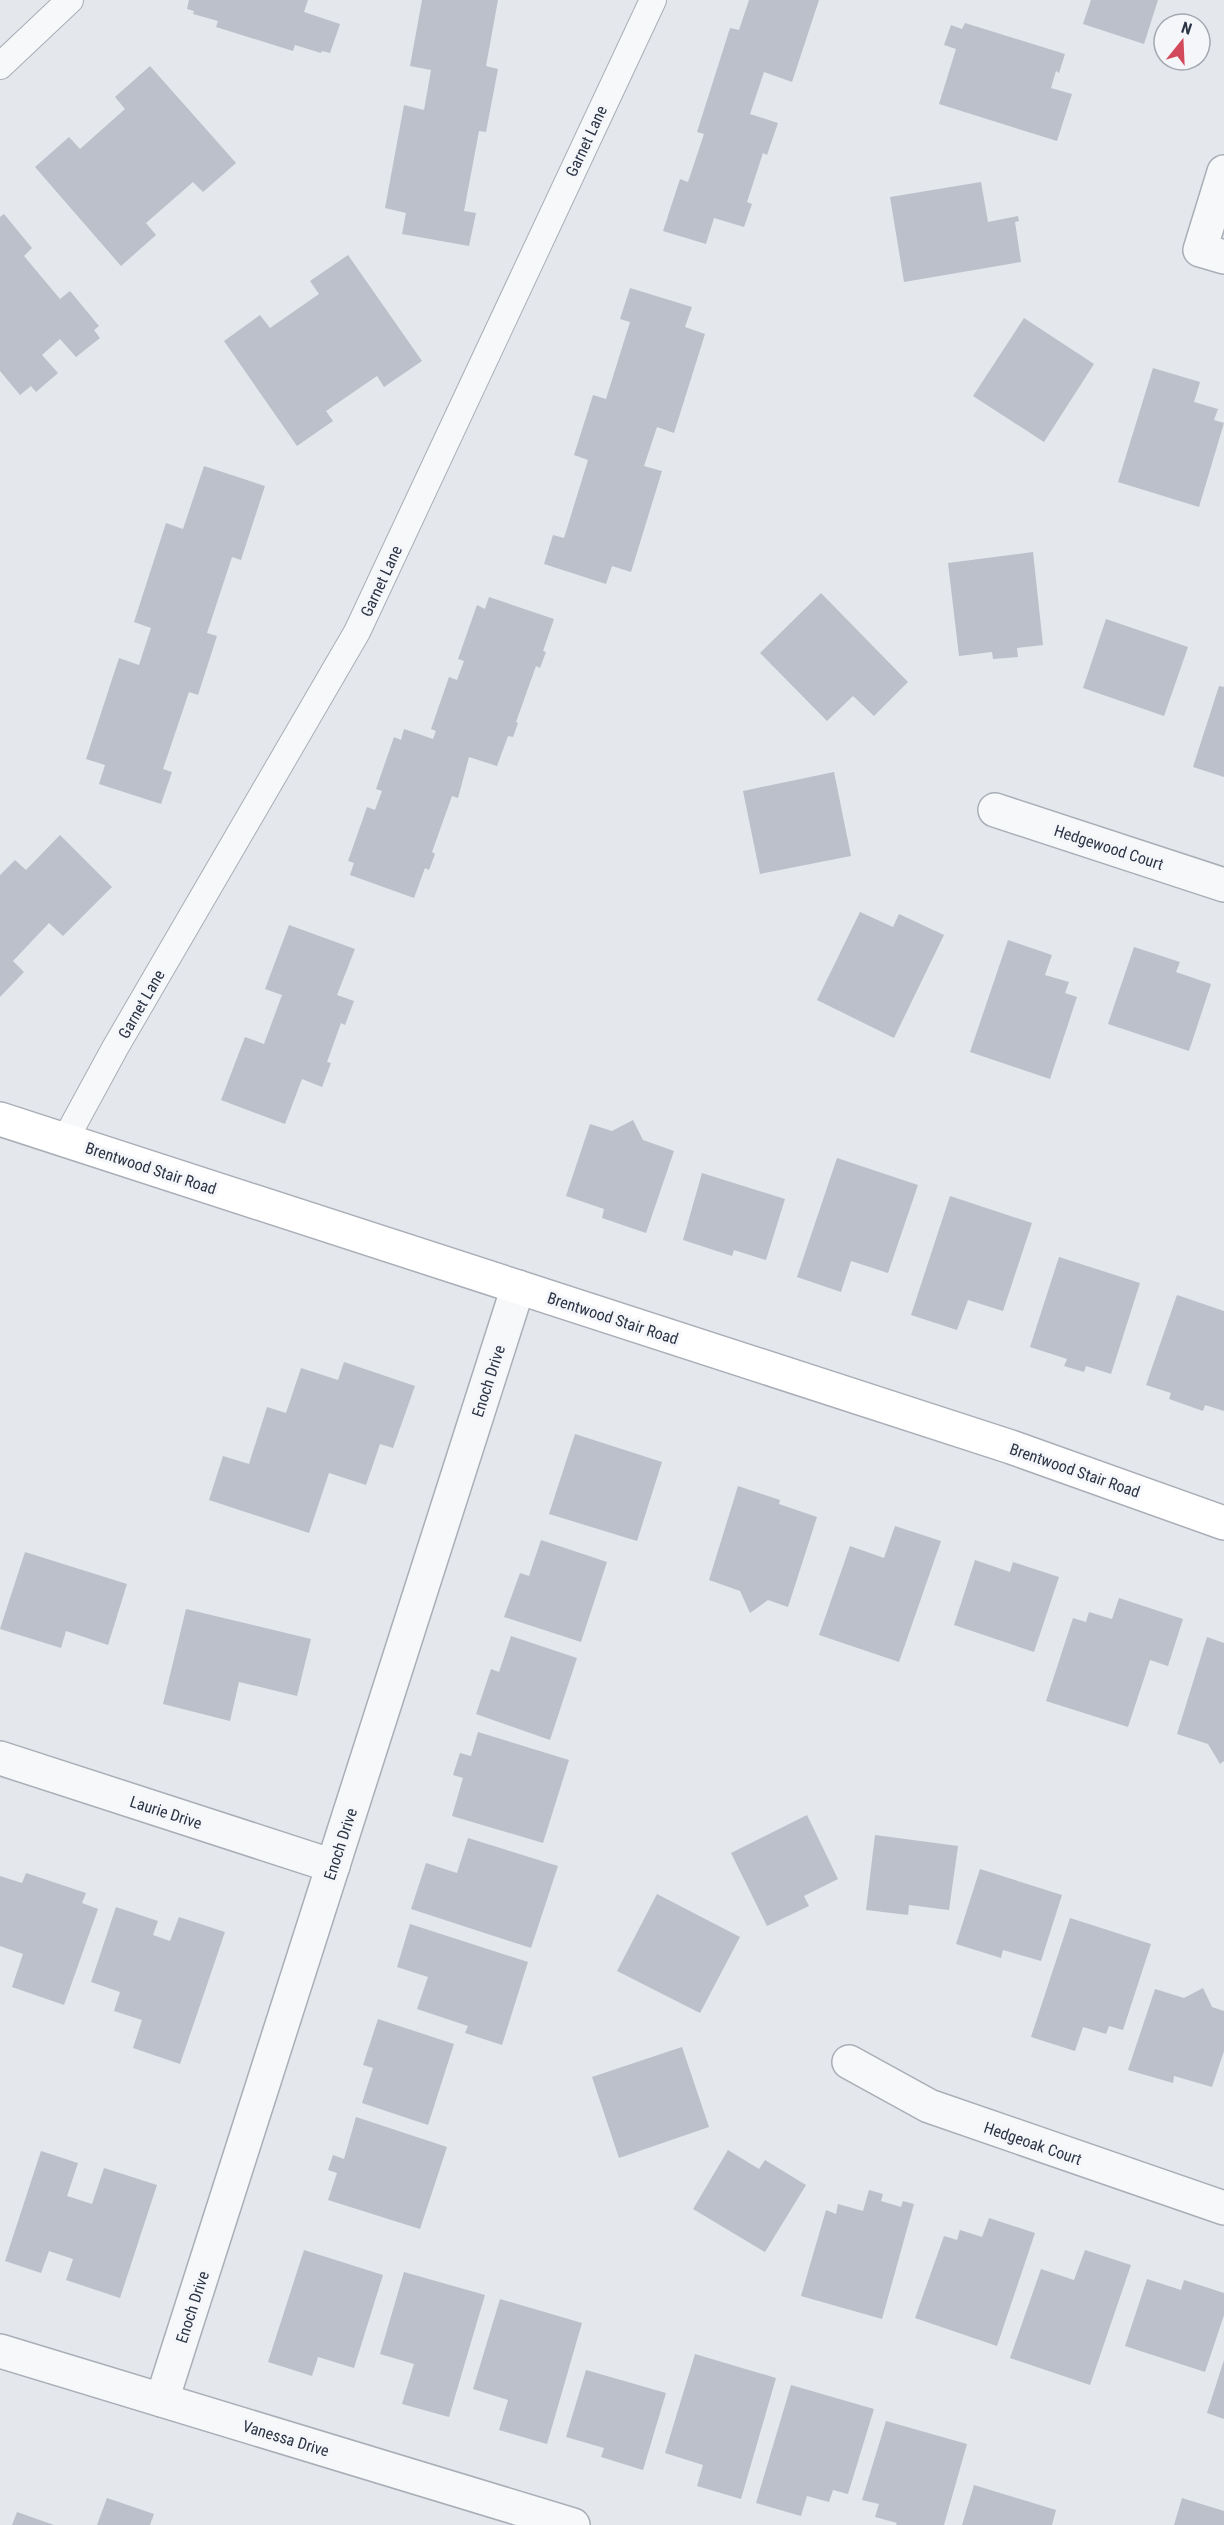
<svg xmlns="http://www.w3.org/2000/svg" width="1224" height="2525" font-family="'Roboto Condensed',sans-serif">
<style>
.building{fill:#bbc0ca}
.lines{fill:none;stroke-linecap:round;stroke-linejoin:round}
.service-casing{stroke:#a9aeb7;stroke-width:28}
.minor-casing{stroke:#a9aeb7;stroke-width:36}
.secondary-casing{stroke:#a9aeb7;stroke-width:36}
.service{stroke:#f7f8fa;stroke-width:26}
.minor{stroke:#f7f8fa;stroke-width:33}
.secondary{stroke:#fff;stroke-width:33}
.labels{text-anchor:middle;stroke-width:6;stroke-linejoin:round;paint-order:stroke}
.street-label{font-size:16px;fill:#2b3445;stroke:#f4f6f9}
</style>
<rect width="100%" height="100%" fill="#e4e7ec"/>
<!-- building -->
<g class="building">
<path d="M189 0H308L304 12 340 24 330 53 322 51 321 53 295 45 293 51 216 27 218 21 193 14 194 11 187 9Z"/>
<path d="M422 0H498L486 66 498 69 486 132 479 131 464 211 476 213 469 246 402 234 406 213 385 208 404 105 424 110 431 70 410 66Z"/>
<path d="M749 0H819L792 82 764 72 750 114 778 123 767 155 763 153 747 202 752 204 744 227 714 218 706 244 663 231 680 179 688 182 704 134 697 132 730 28 739 30Z"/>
<path d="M1091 0H1158L1144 44 1083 24Z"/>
<path d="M965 23 1065 54 1059 73 1056 71 1051 88 1072 94 1057 141 939 104 956 49 944 45 951 25 962 29Z"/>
<path d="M150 66 236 163 203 192 193 182 146 223 156 235 121 266 35 167 69 137 80 149 125 109 115 97Z"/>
<path d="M981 182 988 222 1018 216 1019 221 1015 222 1021 262 904 282 890 197Z"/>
<path d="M4 214 32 248 24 256 60 299 70 291 99 326 94 330 100 338 76 357 60 339 42 355 58 373 36 392 31 386 20 395 0 371V217Z"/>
<path d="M348 255 422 361 384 387 377 376 326 411 333 421 297 446 224 341 260 315 270 328 319 294 310 281Z"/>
<path d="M630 288 692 307 685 327 705 334 674 433 657 427 644 466 662 471 631 572 612 566 606 584 544 564 553 535 564 538 588 460 574 455 593 395 606 399 630 322 620 319Z"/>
<path d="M1024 318 1094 364 1044 442 973 396Z"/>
<path d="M1153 368 1200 382 1194 402 1218 409 1214 420 1224 423 1199 507 1118 482Z"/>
<path d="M204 466 265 486 241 560 232 557 207 633 217 636 198 695 189 692 163 769 172 772 161 804 99 784 105 765 86 759 119 658 139 665 151 628 134 622 166 523 183 529Z"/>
<path d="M1033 552 1043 645 1017 648 1018 657 993 659 992 652 959 656 948 563Z"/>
<path d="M821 593 908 682 874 716 853 696 827 721 760 653Z"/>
<path d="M489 597 554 619 543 651 546 652 540 668 536 666 516 722 518 723 513 737 508 736 497 766 469 757 458 798 452 796 432 852 435 854 429 870 425 868 414 898 350 875 354 863 348 861 367 807 375 810 382 791 376 789 394 737 401 740 404 729 433 739 436 731 431 729 449 677 457 680 464 661 458 659 477 605 485 609Z"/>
<path d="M1106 619 1188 647 1164 716 1083 688Z"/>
<path d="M1219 686 1224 687V777L1193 767Z"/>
<path d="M834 772 851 856 760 874 743 791Z"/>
<path d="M60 835 112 887 63 936 49 923 13 961 24 972 0 997V875L15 860 26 870Z"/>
<path d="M860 912 893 927 899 914 944 935 894 1038 817 1000Z"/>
<path d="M289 925 355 949 337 995 354 1001 345 1025 341 1023 327 1062 331 1063 322 1087 302 1079 285 1124 221 1100 245 1037 264 1044 282 995 265 989Z"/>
<path d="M1008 940 1052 955 1045 975 1069 982 1065 993 1077 997 1050 1079 970 1052Z"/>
<path d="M1134 947 1180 962 1176 972 1211 984 1189 1051 1108 1024Z"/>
<path d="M633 1120 643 1140 674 1151 646 1233 602 1218 604 1209 566 1196 590 1124 612 1131Z"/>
<path d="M837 1158 918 1185 888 1273 851 1261 841 1292 797 1277Z"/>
<path d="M702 1173 785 1199 766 1260 734 1250 732 1256 683 1240Z"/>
<path d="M950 1196 1032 1223 1003 1311 968 1300 957 1330 911 1315Z"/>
<path d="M1059 1257 1140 1283 1111 1374 1086 1366 1084 1372 1064 1366 1067 1359 1030 1347Z"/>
<path d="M1177 1295 1224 1311V1411L1205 1405 1203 1411 1169 1399 1171 1393 1146 1385Z"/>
<path d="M344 1362 415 1386 393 1448 380 1444 366 1485 329 1473 309 1533 209 1500 223 1456 249 1464 267 1407 286 1413 301 1368 338 1380Z"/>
<path d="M575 1434 662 1462 637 1541 549 1514Z"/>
<path d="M738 1486 780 1500 779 1504 817 1517 788 1607 768 1600 750 1613 740 1591 709 1580Z"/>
<path d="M895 1526 941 1541 899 1662 819 1635 850 1546 884 1558Z"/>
<path d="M541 1540 607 1562 581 1642 504 1617 520 1573 529 1576Z"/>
<path d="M25 1552 127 1584 108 1645 66 1631 61 1648 0 1629Z"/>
<path d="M975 1560 1010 1572 1013 1562 1059 1577 1034 1652 954 1625Z"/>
<path d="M1119 1598 1183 1619 1168 1666 1150 1660 1128 1727 1046 1701 1073 1618 1086 1622 1089 1612 1112 1619Z"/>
<path d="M186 1609 311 1639 297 1696 239 1682 230 1721 163 1704Z"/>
<path d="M511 1636 577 1658 550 1740 476 1714 491 1669 499 1672Z"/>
<path d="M1207 1637 1224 1643V1761L1220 1764 1208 1744 1177 1734Z"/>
<path d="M478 1732 569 1760 543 1843 452 1816 463 1778 453 1775 460 1753 471 1756Z"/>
<path d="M807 1815 838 1879 804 1896 809 1906 767 1926 731 1853Z"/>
<path d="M875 1835 958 1846 949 1910 909 1905 908 1915 866 1910Z"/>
<path d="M468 1838 558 1866 531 1948 411 1909 426 1863 457 1873Z"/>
<path d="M980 1869 1062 1895 1041 1961 1003 1950 1001 1958 956 1944Z"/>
<path d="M26 1873 86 1893 82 1903 98 1909 64 2005 12 1987 23 1954 0 1946V1876L22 1883Z"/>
<path d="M657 1894 740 1937 700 2013 617 1971Z"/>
<path d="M116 1907 158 1921 153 1935 170 1941 179 1917 225 1932 180 2064 133 2048 142 2020 114 2011 120 1992 91 1982Z"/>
<path d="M1070 1918 1151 1944 1123 2030 1109 2026 1106 2034 1083 2027 1075 2051 1031 2037Z"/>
<path d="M410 1924 528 1962 502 2045 465 2033 468 2026 417 2009 428 1977 397 1967Z"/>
<path d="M1203 1988 1212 2007 1224 2011V2051L1212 2087 1174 2076 1173 2083 1128 2070 1155 1989 1184 1998Z"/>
<path d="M378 2019 454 2044 428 2125 362 2103 373 2068 363 2065Z"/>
<path d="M682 2047 709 2127 619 2158 592 2077Z"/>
<path d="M356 2117 447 2147 420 2229 328 2200 337 2173 328 2170 333 2155 344 2159Z"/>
<path d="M728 2150 759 2169 765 2160 806 2185 765 2252 693 2209Z"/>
<path d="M41 2151 78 2163 67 2196 92 2204 104 2168 157 2185 120 2298 66 2280 73 2259 49 2251 41 2273 5 2261Z"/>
<path d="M869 2190 883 2194 881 2201 901 2207 903 2201 914 2204 882 2319 801 2296 826 2210 836 2214 838 2204 863 2211Z"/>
<path d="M989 2218 1035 2233 997 2346 915 2318 944 2236 957 2240 960 2230 982 2237Z"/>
<path d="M304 2250 383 2275 354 2368 318 2357 312 2376 268 2362Z"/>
<path d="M1085 2250 1131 2265 1090 2385 1010 2358 1041 2269 1074 2280Z"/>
<path d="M404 2272 485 2295 449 2417 402 2404 414 2364 380 2354Z"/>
<path d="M1147 2279 1181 2290 1184 2280 1224 2293V2315L1205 2372 1125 2346Z"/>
<path d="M500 2299 582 2323 547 2444 499 2430 508 2400 473 2389Z"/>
<path d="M695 2354 776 2378 741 2499 697 2486 703 2465 665 2453Z"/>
<path d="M1224 2360V2419L1207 2413Z"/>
<path d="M586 2370 666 2393 643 2470 601 2457 604 2448 566 2437Z"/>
<path d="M791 2385 874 2409 848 2494 833 2490 829 2502 807 2496 801 2516 756 2503Z"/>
<path d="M886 2421 967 2444 944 2525H896L897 2523 875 2517 879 2504 862 2500Z"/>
<path d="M974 2485 1056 2510 1052 2525H962Z"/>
<path d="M107 2498 154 2514 150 2525H97Z"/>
<path d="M1182 2498 1224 2511V2525H1174Z"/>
<path d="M17 2512 54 2525H12Z"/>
</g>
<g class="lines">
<defs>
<g id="service">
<path d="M0 66 70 0"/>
<path d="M65 1140 115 1048 357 632 653 0"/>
</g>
<g id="minor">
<path d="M1224 172 1200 250 1224 257"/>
<path d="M995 810 1224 885"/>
<path d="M0 1758 333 1866"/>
<path d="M849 2062 929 2106 1224 2208"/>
<path d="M0 2351 573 2525"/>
<path d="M162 2400 518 1287"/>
</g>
<path id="secondary" d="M0 1119 1011 1447 1224 1523"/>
</defs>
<!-- service casing -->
<use href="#service" class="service-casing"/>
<!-- minor casing -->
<use href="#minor" class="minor-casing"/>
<!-- secondary casing -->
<use href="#secondary" class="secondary-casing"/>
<!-- service -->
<use href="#service" class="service"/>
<!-- minor -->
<use href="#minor" class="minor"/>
<!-- secondary -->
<use href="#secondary" class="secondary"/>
</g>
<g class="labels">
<!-- street labels -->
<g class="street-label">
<text transform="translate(586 141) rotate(-65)" y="6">Garnet Lane</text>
<text transform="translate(381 581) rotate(-65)" y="6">Garnet Lane</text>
<text transform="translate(1109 847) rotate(18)" y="6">Hedgewood Court</text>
<text transform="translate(141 1004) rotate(-60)" y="6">Garnet Lane</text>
<text transform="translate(151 1168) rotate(18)" y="6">Brentwood Stair Road</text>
<text transform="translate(613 1318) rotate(18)" y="6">Brentwood Stair Road</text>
<text transform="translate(488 1381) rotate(-72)" y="6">Enoch Drive</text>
<text transform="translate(1075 1470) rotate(19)" y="6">Brentwood Stair Road</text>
<text transform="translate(166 1812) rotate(18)" y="6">Laurie Drive</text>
<text transform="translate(340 1844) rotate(-72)" y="6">Enoch Drive</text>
<text transform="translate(1033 2143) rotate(19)" y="6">Hedgeoak Court</text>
<text transform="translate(192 2307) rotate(-72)" y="6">Enoch Drive</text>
<text transform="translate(286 2438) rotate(17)" y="6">Vanessa Drive</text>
</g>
</g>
<!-- north arrow -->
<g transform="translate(1182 42) rotate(18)"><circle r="28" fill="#f4f6f9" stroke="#a4a8b1" stroke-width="1.5"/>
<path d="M0-4.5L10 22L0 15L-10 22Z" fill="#d1495b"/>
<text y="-9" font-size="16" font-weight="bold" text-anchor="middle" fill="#2b3445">N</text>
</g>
</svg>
